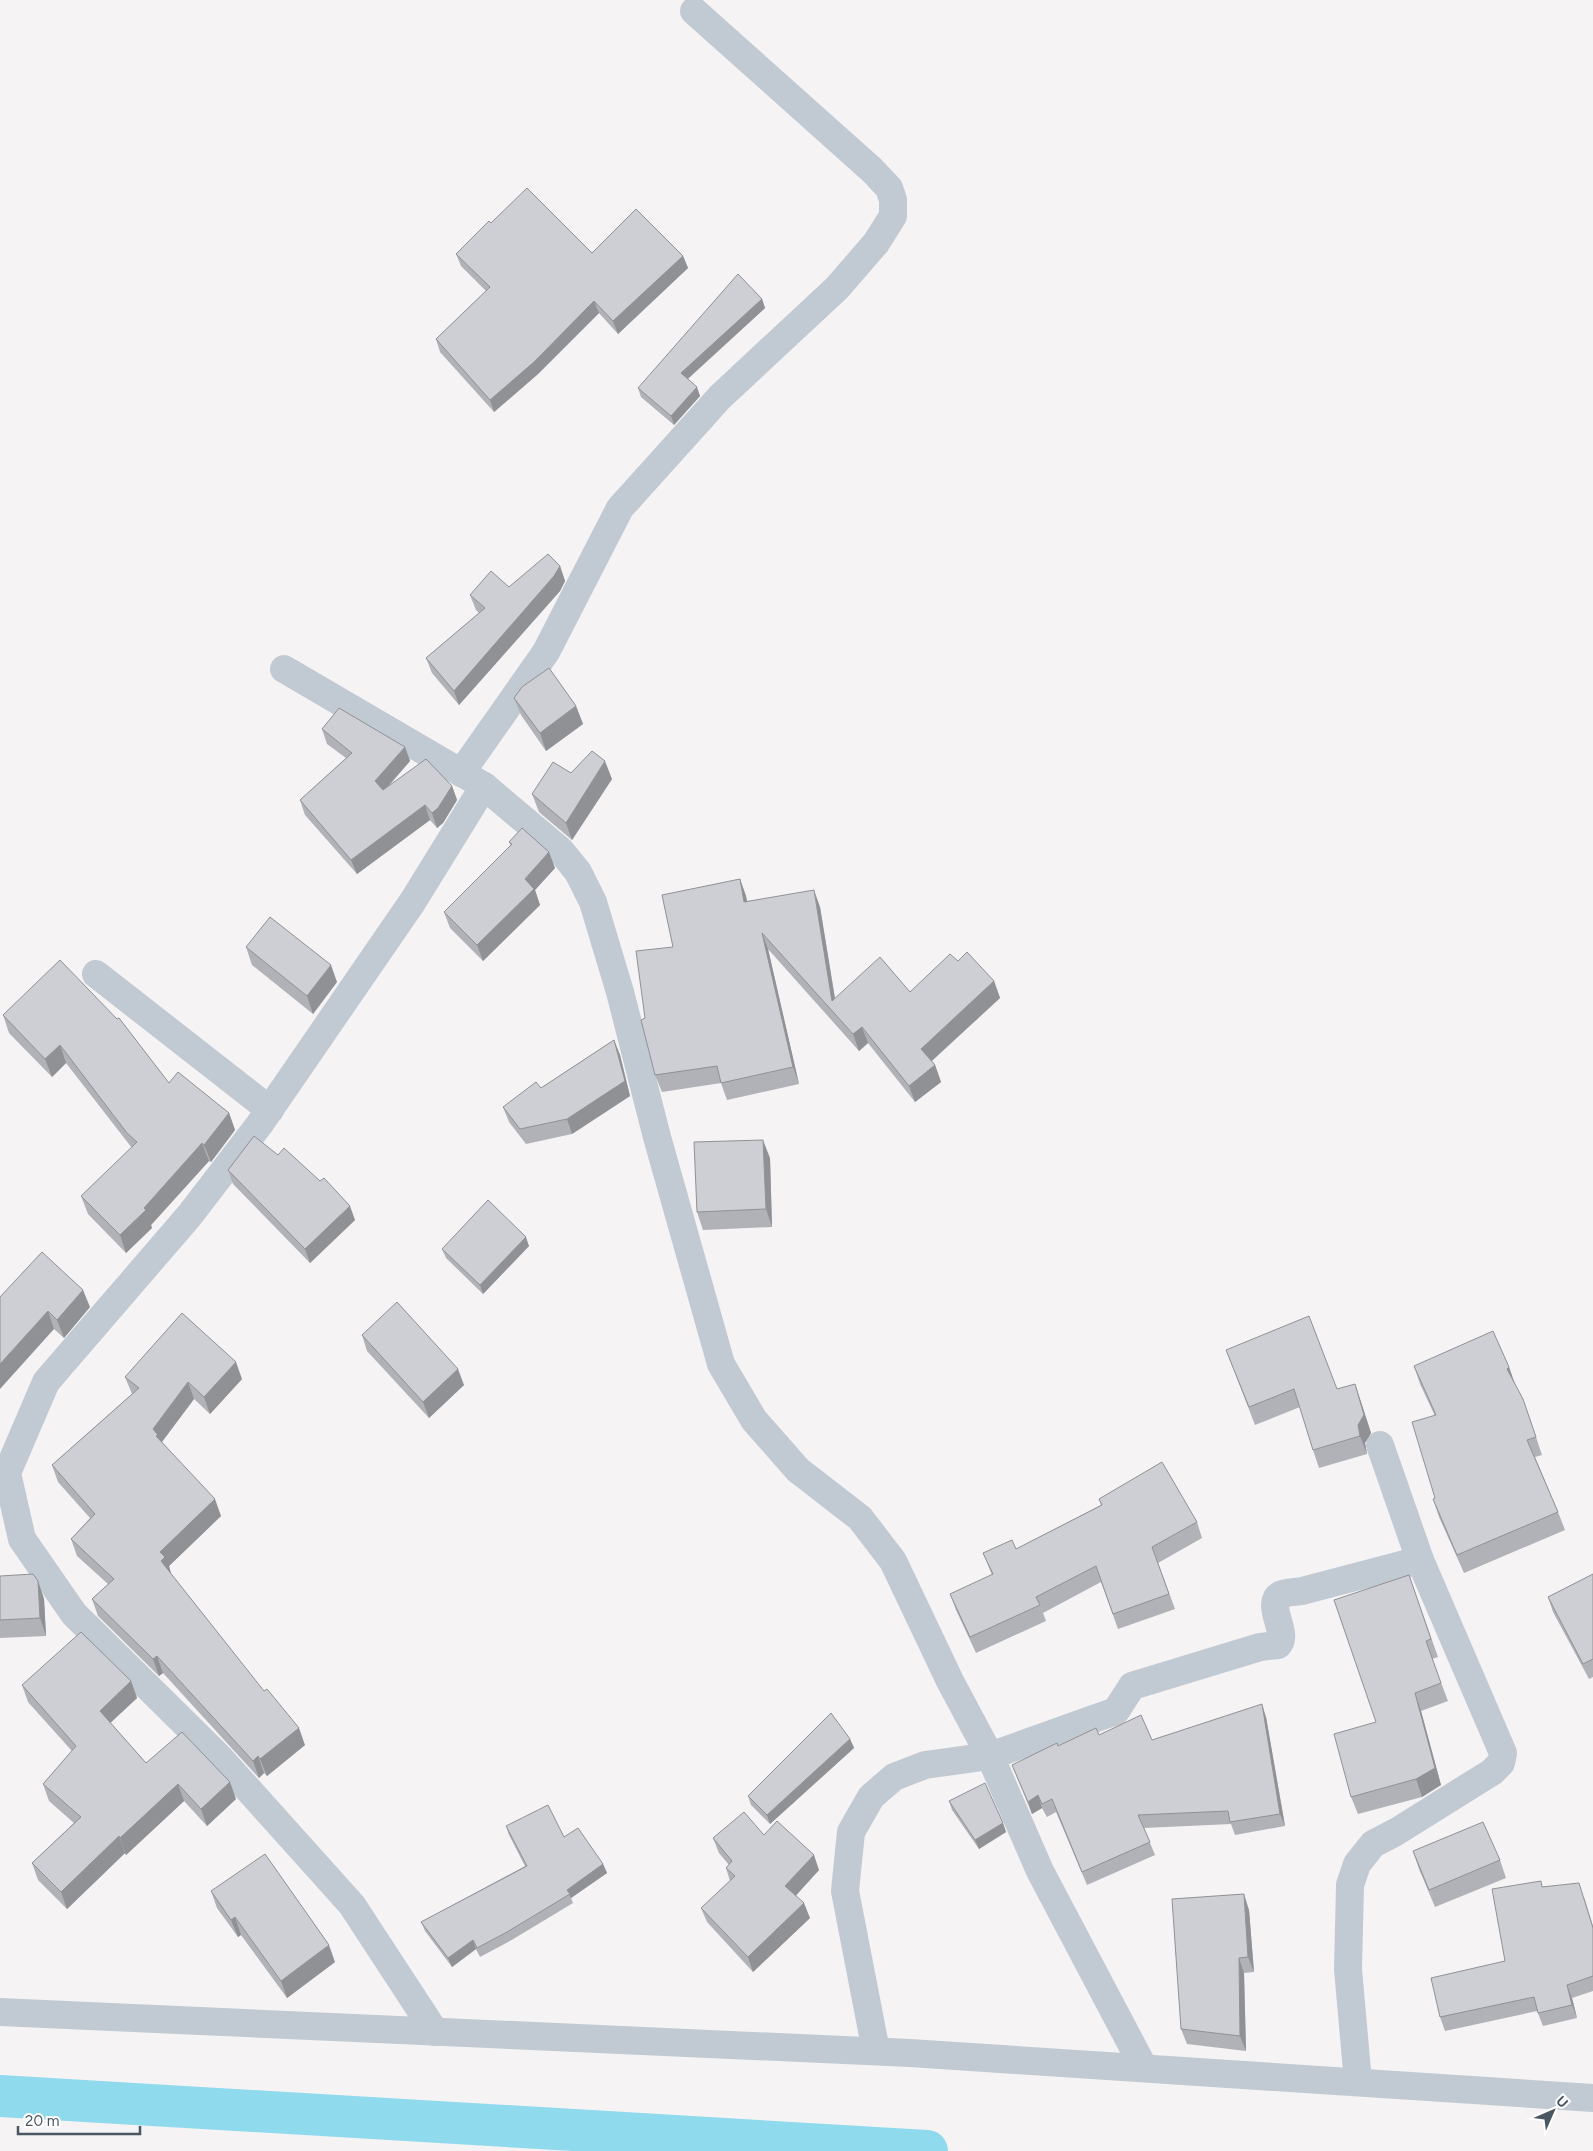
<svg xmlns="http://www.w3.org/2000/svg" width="1593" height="2151" font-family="Figtree,sans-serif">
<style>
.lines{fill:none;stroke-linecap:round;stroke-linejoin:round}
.canal{stroke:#90daee;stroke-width:42}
.minor{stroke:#c1cad2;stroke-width:28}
.tertiary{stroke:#c1cad2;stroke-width:28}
.wall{fill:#b0b2b7}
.shaded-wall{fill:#909195}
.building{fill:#cdcfd5;stroke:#909195}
</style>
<rect width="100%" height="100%" fill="#f5f3f3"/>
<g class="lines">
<!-- canal -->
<path class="canal" d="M0 2096 927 2151"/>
<!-- minor -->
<g class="minor">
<path d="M284 669 484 786 561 851 578 872 593 902 620 992 657 1137 721 1364 754 1420 798 1470 860 1518 893 1561 950 1681 990 1756 1040 1871 1144 2068"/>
<path d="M461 773 546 652 620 508 720 397 837 288 876 243 893 216V200L889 188 872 170 694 11"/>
<path d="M96 974 270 1110"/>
<path d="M435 2032 352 1905 220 1758 74 1614 22 1539 7 1473 46 1382 189 1216 259 1125 413 901 484 786"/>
<path d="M876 2051 845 1891 851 1832 871 1797 894 1777 925 1765 990 1756 1116 1711 1132 1686 1260 1647 1278 1645C1290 1633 1263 1603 1282 1594 1288 1592 1296 1592 1302 1591L1420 1560"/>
<path d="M1358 2082 1348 1969 1350 1885 1357 1864 1373 1844 1396 1832 1492 1772 1501 1763 1503 1753 1420 1560 1380 1445"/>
</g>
<!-- tertiary -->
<path class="tertiary" d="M0 2012 910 2053 1593 2098"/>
</g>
<!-- wall -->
<g class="wall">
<path d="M491 223 592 253 683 256 688 268 618 334 599 313 538 374 494 412 440 352 436 339 486 291 461 266 456 254Z"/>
<path d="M762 299 765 308 688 379 700 396 674 425 641 397 638 388Z"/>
<path d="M560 566 565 581 560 591 459 705 432 673 426 658 479 613 476 610 470 595 509 587Z"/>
<path d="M514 698 576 706 583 724 546 751 521 715Z"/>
<path d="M322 729 405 747 410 761 388 787 452 786 457 800 443 823 437 828 430 820 357 874 305 815 300 800 346 758 327 744Z"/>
<path d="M571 773 612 779 572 840 539 812 532 794Z"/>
<path d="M509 842 555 868 535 890 540 905 483 961 450 928 444 912 511 846Z"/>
<path d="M740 879 746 896 747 901 820 907 835 998 910 992 958 961 994 981 1000 998 932 1061 935 1065 941 1082 915 1102 868 1043 859 1051 768 949 799 1084 727 1100 721 1083 662 1092 655 1075 645 1018 673 947Z"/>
<path d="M246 947 337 982 313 1014 252 965Z"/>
<path d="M3 1015 169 1083 229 1113 235 1130 211 1162 209 1161 151 1225 152 1228 126 1253 88 1214 81 1196 132 1148 66 1063 52 1077 9 1033Z"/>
<path d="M614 1040 620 1055 630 1096 572 1134 526 1144 509 1122 503 1107 541 1088Z"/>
<path d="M770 1158 772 1227 703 1230 697 1212Z"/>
<path d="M228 1170 355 1220 310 1263 233 1184Z"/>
<path d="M529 1246 483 1294 446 1258 442 1249Z"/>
<path d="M0 1297 90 1307 64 1338 54 1329Z"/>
<path d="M362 1335 464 1385 429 1418 367 1351Z"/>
<path d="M1226 1350 1337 1389 1355 1384 1361 1402 1371 1433 1365 1443 1367 1454 1319 1468 1313 1450 1300 1407 1255 1425Z"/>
<path d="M1414 1366 1509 1367 1515 1384 1529 1416 1542 1455 1535 1457 1558 1512 1565 1530 1464 1573 1439 1517 1433 1499 1435 1498V1416L1420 1384Z"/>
<path d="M125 1377 242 1379 210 1414 194 1399 162 1442 221 1516 169 1566 171 1574 305 1745 267 1776 264 1773 259 1778 163 1673 159 1676 98 1616 92 1599 108 1584 77 1556 71 1539 90 1518 58 1482 52 1465 132 1394Z"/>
<path d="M1099 1499 1197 1522 1202 1538 1158 1563 1175 1609 1118 1629 1101 1582 1043 1613 1046 1621 976 1653 956 1610 950 1594 992 1575 983 1553 1016 1549 1101 1505Z"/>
<path d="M1593 1574V1677L1589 1679 1553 1612 1548 1597Z"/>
<path d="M1409 1575 1438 1657 1432 1659 1448 1701 1421 1711 1441 1785 1422 1797 1358 1814 1351 1797 1376 1722Z"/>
<path d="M0 1576 38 1581 44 1599 46 1636 0 1638Z"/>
<path d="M131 1681 137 1698 110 1723 146 1763 236 1799 207 1826 184 1801 126 1855 125 1853 67 1909 38 1880 32 1863 74 1823 49 1801 43 1784 72 1751 28 1702 22 1685Z"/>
<path d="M1266 1717 1285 1826 1235 1835 1231 1824 1144 1828 1155 1855 1087 1885 1056 1812 1047 1817 1042 1808 1032 1814 1012 1765 1058 1746 1099 1735 1152 1740Z"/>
<path d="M850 1739 854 1748 770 1824 751 1805 748 1796Z"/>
<path d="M949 1801 1003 1823 1006 1832 979 1849 952 1810Z"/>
<path d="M506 1826 564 1837 603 1864 607 1873 571 1898 573 1903 510 1941 480 1957 476 1949 452 1967 425 1931 421 1922 525 1866 509 1835Z"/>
<path d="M764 1835 819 1870 796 1895 810 1918 753 1972 707 1922 701 1908 730 1881 726 1868 729 1865 719 1853 713 1838Z"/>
<path d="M1413 1851 1500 1860 1506 1878 1435 1907 1419 1869Z"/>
<path d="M1543 1887 1584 1897 1593 1926V1991L1572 1998 1577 2018 1543 2026 1537 2011 1445 2031 1440 2017 1505 1961Z"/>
<path d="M211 1891 335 1962 287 1998 241 1935 238 1937 217 1908Z"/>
<path d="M1249 1910 1254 1972 1244 1973 1246 2051 1187 2044 1181 2029Z"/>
</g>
<!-- shaded-wall -->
<g class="shaded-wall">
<path d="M683 256 688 268 618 334 613 321Z"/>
<path d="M762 299 765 308 684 382 681 373Z"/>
<path d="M594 301 599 313 538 374 494 412 490 400Z"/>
<path d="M697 387 700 396 674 425 671 416Z"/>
<path d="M560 566 565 581 560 591 459 705 454 691Z"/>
<path d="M576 706 583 724 546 751 540 733Z"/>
<path d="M405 747 410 761 380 795 375 781Z"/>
<path d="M605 761 612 779 572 840 566 823Z"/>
<path d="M452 786 457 800 443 823 437 828 432 813Z"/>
<path d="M425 805 430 820 357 874 351 860Z"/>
<path d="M549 852 555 868 535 890 540 905 483 961 477 945 525 879Z"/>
<path d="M740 879 746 896 750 918 744 902Z"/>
<path d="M814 890 820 907 838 1018 832 1001Z"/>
<path d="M762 933 768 949 799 1084 793 1067Z"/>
<path d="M331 965 337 982 313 1014 307 996Z"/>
<path d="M994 981 1000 998 927 1065 921 1049Z"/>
<path d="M862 1027 868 1043 859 1051 853 1034Z"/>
<path d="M614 1040 620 1055 630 1096 572 1134 567 1119Z"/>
<path d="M60 1045 66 1063 52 1077 45 1059Z"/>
<path d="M935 1065 941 1082 915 1102 909 1086Z"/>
<path d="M229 1113 235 1130 211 1162 204 1145Z"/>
<path d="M763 1140 770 1158 772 1227 766 1209Z"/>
<path d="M202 1143 209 1161 151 1225 152 1228 126 1253 120 1235Z"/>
<path d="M350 1206 355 1220 310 1263 305 1249Z"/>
<path d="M526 1237 529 1246 483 1294 480 1285Z"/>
<path d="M83 1290 90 1307 64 1338 57 1320Z"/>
<path d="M48 1311 54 1329 0 1389V1364Z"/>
<path d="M236 1362 242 1379 210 1414 204 1397Z"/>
<path d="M1509 1367 1515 1385 1507 1369Z"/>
<path d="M458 1369 464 1385 429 1418 423 1402Z"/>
<path d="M188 1382 194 1399 161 1443 162 1453 153 1429Z"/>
<path d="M1355 1384 1361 1402 1371 1433 1365 1443 1367 1454 1360 1436 1358 1425Z"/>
<path d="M215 1499 221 1516 169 1566 171 1573 167 1578 161 1561 160 1552Z"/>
<path d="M38 1581 44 1599 46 1636 40 1618Z"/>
<path d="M157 1656 163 1673 159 1676 153 1659Z"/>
<path d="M131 1681 137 1698 106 1727 100 1711Z"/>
<path d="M1415 1693 1421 1711 1441 1785 1422 1797 1416 1779Z"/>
<path d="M1262 1704 1266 1717 1285 1826 1280 1814Z"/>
<path d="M299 1728 305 1745 267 1776 260 1759Z"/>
<path d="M850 1739 854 1748 770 1824 767 1815Z"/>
<path d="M258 1756 264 1773 259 1778 253 1761Z"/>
<path d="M230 1782 236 1799 207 1826 201 1809Z"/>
<path d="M178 1784 184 1801 126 1855 120 1838Z"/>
<path d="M1038 1795 1042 1808 1032 1814 1028 1802Z"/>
<path d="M1003 1823 1006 1832 979 1849 975 1840Z"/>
<path d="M119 1836 125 1853 67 1909 61 1892Z"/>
<path d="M814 1855 819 1870 791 1901 785 1886Z"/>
<path d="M603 1864 607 1873 571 1898 567 1890Z"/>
<path d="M1244 1894 1249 1910 1254 1972 1248 1957Z"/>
<path d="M804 1903 810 1918 753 1972 748 1957Z"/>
<path d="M235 1917 241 1935 238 1937 231 1920Z"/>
<path d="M473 1940 476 1949 452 1967 448 1958Z"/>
<path d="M329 1945 335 1962 287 1998 281 1981Z"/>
<path d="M1239 1958 1244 1973 1246 2051 1240 2036Z"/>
<path d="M1567 1985 1572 1998 1577 2018 1572 2005Z"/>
</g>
<!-- building -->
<g class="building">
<path d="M527 188 592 253 636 209 683 256 613 321 594 301 534 362 490 400 436 339 490 287 456 254 489 221 491 223Z"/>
<path d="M738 274 762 299 681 373 697 387 671 416 638 388Z"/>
<path d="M548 554 560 566 554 576 454 691 426 658 485 608 470 595 491 571 509 587Z"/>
<path d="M549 668 576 706 540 733 514 698 522 687Z"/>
<path d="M339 708 405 747 375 781 383 790 426 759 452 786 438 808 432 813 425 805 351 860 300 800 352 753 322 729Z"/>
<path d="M592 751 605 761 566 823 532 794 553 762 571 773Z"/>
<path d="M522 828 549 852 525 879 534 889 477 945 444 912 512 844 509 842Z"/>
<path d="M740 879 744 902 814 890 832 1001 880 957 910 992 950 954 958 961 967 952 994 981 921 1049 935 1065 909 1086 862 1027 853 1034 762 933 793 1067 721 1083 717 1066 655 1075 641 1020 645 1018 636 951 673 947 662 895Z"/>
<path d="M270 917 331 965 307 996 246 947Z"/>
<path d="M60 960 117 1019 119 1018 169 1083 178 1072 229 1113 204 1145 202 1143 144 1208 146 1210 120 1235 81 1196 137 1142 127 1133 60 1045 45 1059 3 1015Z"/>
<path d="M614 1040 625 1081 567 1119 520 1129 503 1107 536 1082 541 1088Z"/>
<path d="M254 1136 278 1155 284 1148 320 1181 324 1178 350 1206 305 1249 228 1170Z"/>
<path d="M763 1140 766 1209 697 1212 694 1142Z"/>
<path d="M488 1200 526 1237 480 1285 442 1249Z"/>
<path d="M42 1252 83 1290 57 1320 48 1311 0 1364V1297Z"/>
<path d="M397 1302 458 1369 423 1402 362 1335Z"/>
<path d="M182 1313 236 1362 204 1397 188 1382 153 1429 158 1435 156 1436 215 1499 160 1552 165 1557 161 1561 264 1691 267 1689 299 1728 260 1759 258 1756 253 1761 157 1656 153 1659 92 1599 114 1579 71 1539 95 1514 52 1465 139 1388 125 1377Z"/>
<path d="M1309 1316 1337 1389 1355 1384 1364 1415 1358 1425 1360 1436 1313 1450 1294 1389 1249 1407 1226 1350Z"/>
<path d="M1493 1331 1509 1367 1507 1369 1523 1399 1536 1437 1527 1440 1558 1512 1457 1555 1433 1499 1435 1498 1412 1422 1436 1415 1414 1366Z"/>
<path d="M1162 1462 1197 1522 1152 1547 1169 1594 1113 1614 1096 1566 1036 1597 1040 1605 970 1637 950 1594 993 1574 983 1553 1012 1540 1016 1549 1102 1505 1099 1499Z"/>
<path d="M33 1574 38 1581 40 1618 0 1620V1576Z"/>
<path d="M1593 1574V1659L1583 1664 1548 1597Z"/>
<path d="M1409 1575 1431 1639 1426 1641 1441 1683 1415 1693 1435 1768 1416 1779 1351 1797 1334 1734 1376 1722 1334 1600Z"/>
<path d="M81 1632 131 1681 100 1711 146 1763 182 1732 230 1782 201 1809 178 1784 120 1838 119 1836 61 1892 32 1863 81 1817 43 1784 76 1746 22 1685Z"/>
<path d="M1262 1704 1280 1814 1230 1822 1228 1811 1138 1815 1150 1842 1082 1872 1052 1799 1042 1804 1038 1795 1028 1802 1012 1765 1057 1743 1058 1746 1096 1728 1099 1735 1141 1715 1152 1740Z"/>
<path d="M831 1713 850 1739 767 1815 748 1796Z"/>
<path d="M985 1783 1003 1823 975 1840 949 1801Z"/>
<path d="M548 1805 564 1837 578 1828 603 1864 567 1890 570 1894 507 1932 477 1948 473 1940 448 1958 421 1922 527 1866 506 1826Z"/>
<path d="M744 1812 764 1835 777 1821 814 1855 785 1886 804 1903 748 1957 701 1908 735 1876 726 1868 732 1861 713 1838Z"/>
<path d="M1483 1822 1500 1860 1429 1890 1413 1851Z"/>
<path d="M265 1854 329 1945 281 1981 235 1917 231 1920 211 1891Z"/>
<path d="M1541 1881 1542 1887 1579 1883 1593 1928V1976L1567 1985 1572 2005 1538 2013 1534 1997 1440 2017 1431 1978 1505 1961 1492 1889Z"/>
<path d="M1244 1894 1248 1957 1239 1958 1240 2036 1181 2029 1172 1899Z"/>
</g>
<!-- north arrow -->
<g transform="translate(1553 2111) rotate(45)" stroke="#ffffff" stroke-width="4" paint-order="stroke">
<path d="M0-4L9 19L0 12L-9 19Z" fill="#4a5661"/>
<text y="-8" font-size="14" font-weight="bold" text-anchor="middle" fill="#4a5661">U</text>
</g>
<!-- scale -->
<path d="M18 2126v8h122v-8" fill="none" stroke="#4a5661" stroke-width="2.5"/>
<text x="25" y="2126" font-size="15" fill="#4a5661" stroke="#ffffff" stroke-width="4" paint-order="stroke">20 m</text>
</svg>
